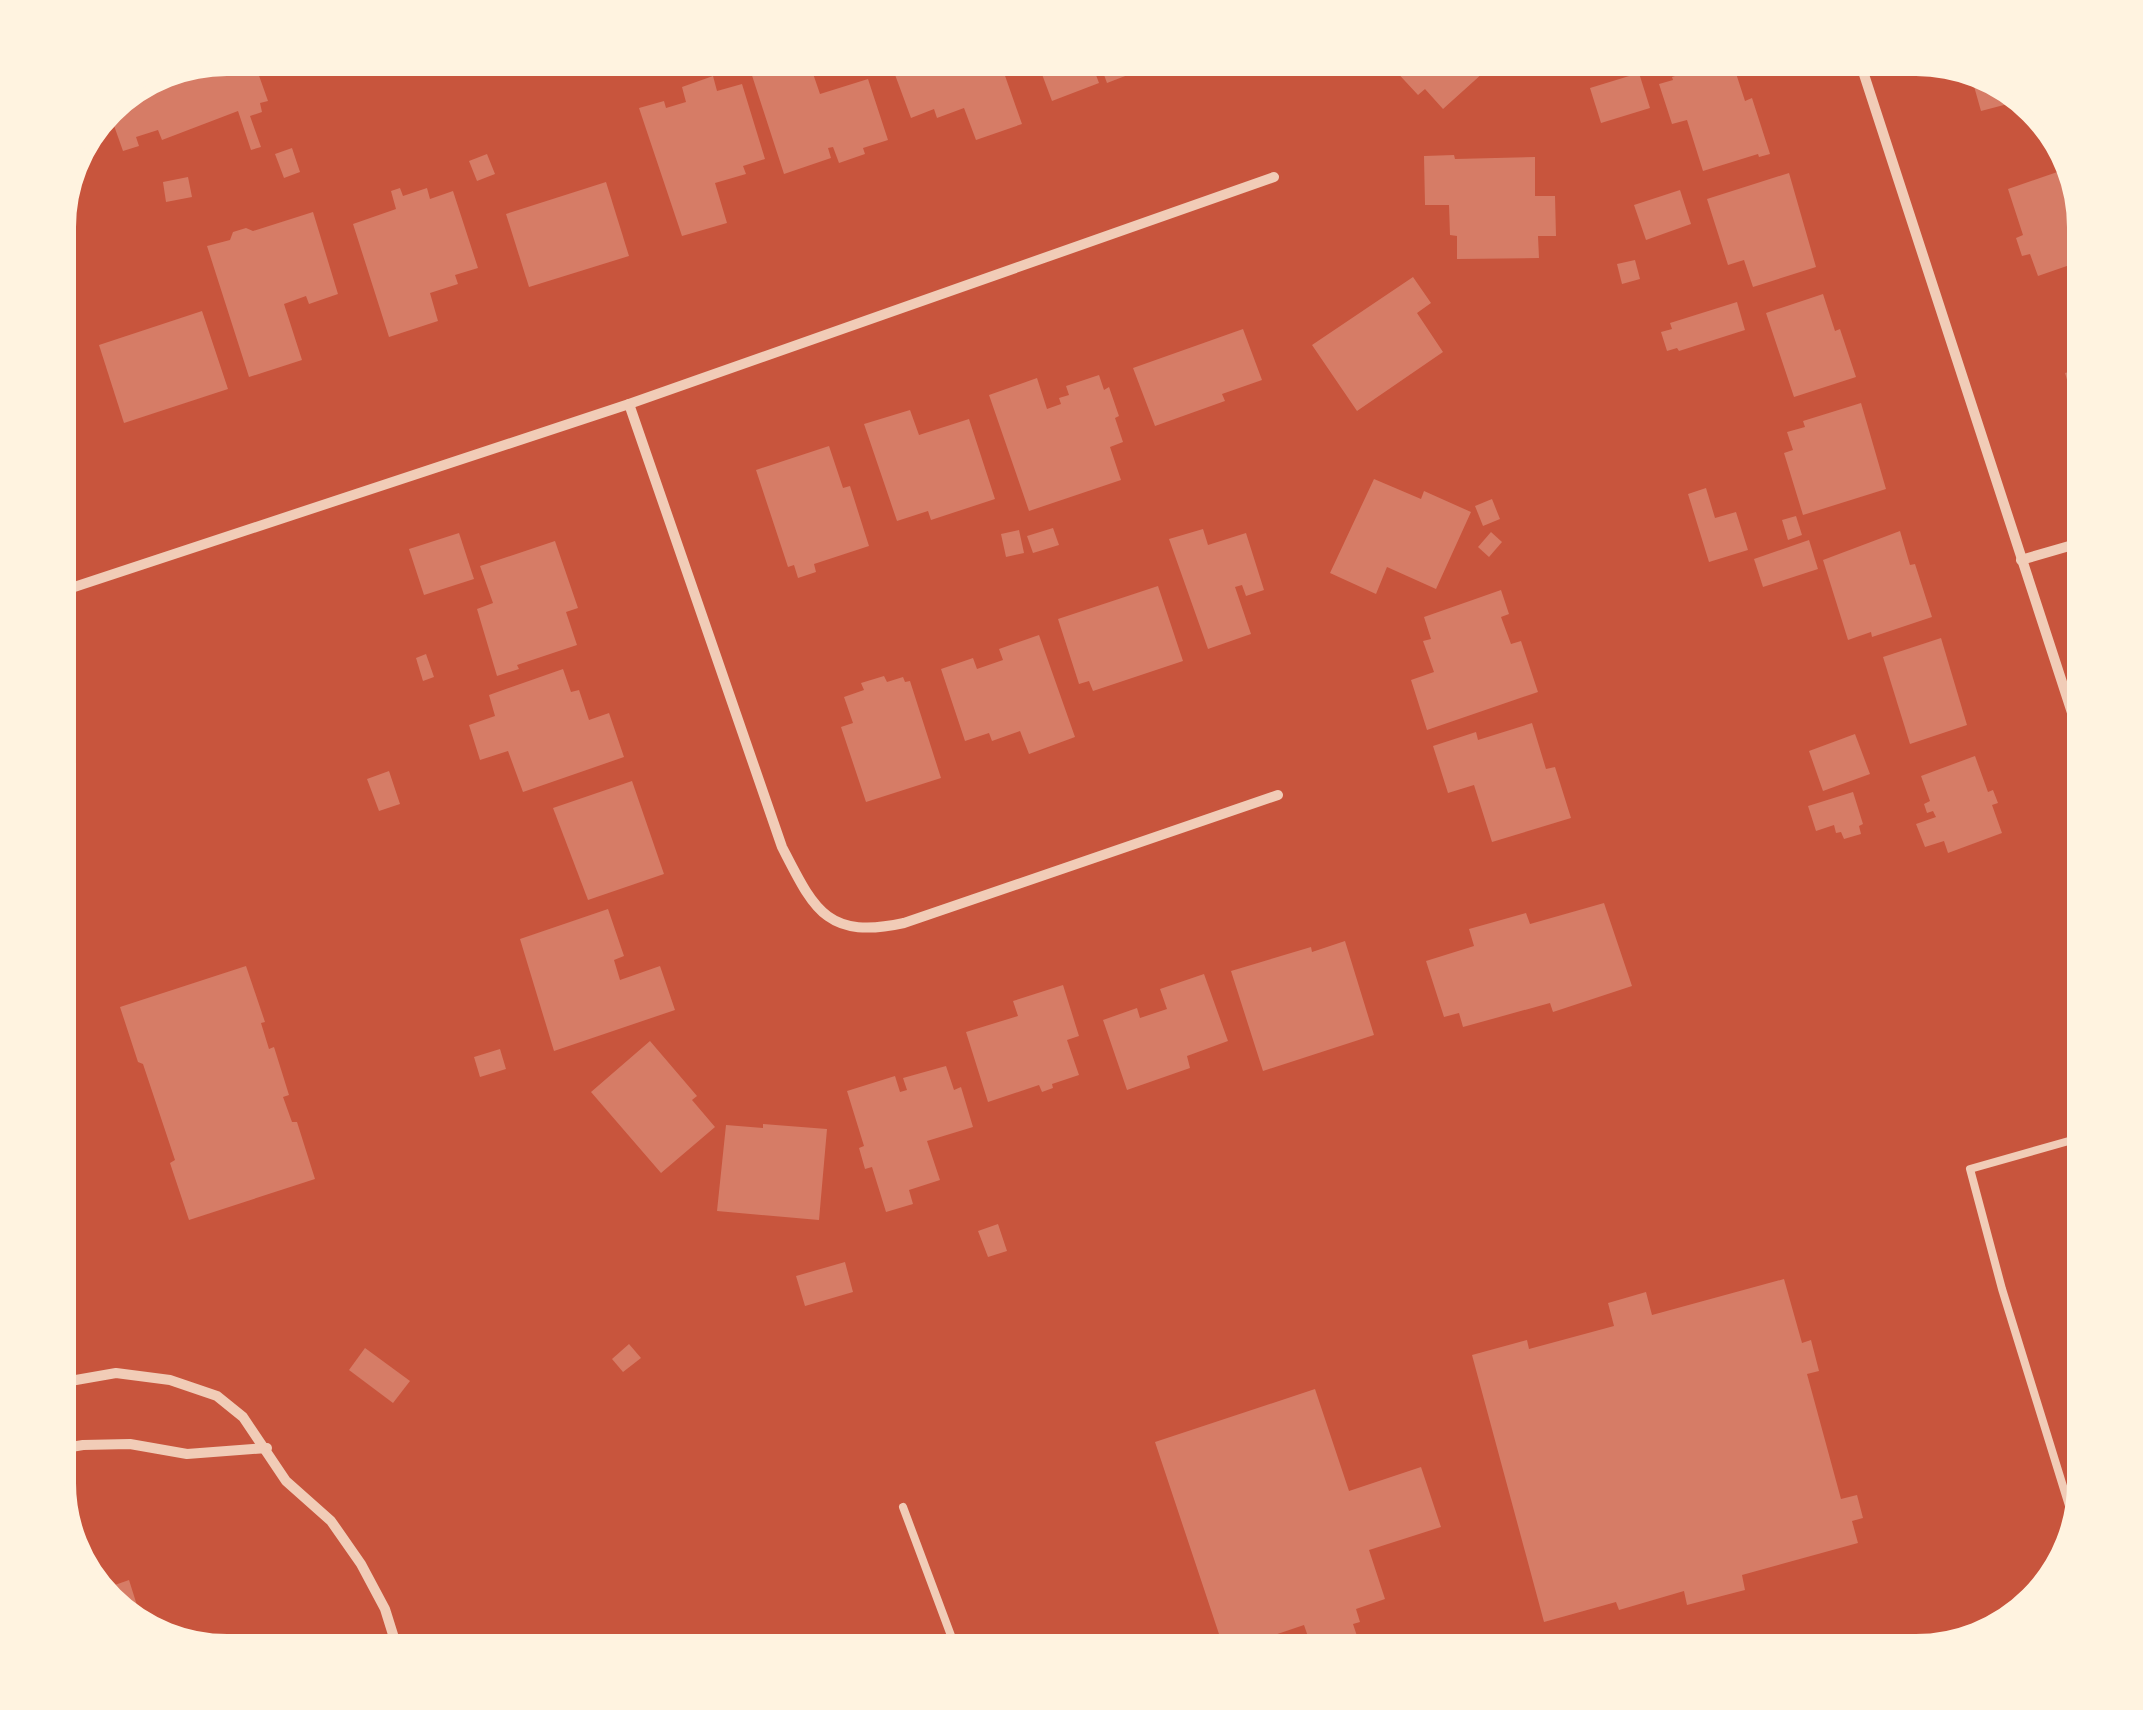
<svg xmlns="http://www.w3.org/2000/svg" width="2143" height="1710" font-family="'Archivo Narrow',sans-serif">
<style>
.building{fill:#d67c66}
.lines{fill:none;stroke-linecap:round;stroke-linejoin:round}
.service{stroke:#f1ccb7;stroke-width:8}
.minor{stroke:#f1ccb7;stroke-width:10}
.rim{fill:none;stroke:#fff3e0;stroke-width:12}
</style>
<rect width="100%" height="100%" fill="#c8553d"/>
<!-- building -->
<g class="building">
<path d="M227 53H251L268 101 260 103 262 112 250 116 261 147 251 150 238 111 162 140 158 130 136 137 139 146 123 151 106 103 112 96Z"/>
<path d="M772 53 776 67 807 56 820 94 868 79 888 140 863 148 865 154 839 163 833 147 828 148 831 158 784 174 747 60Z"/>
<path d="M887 53H997L1022 124 976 140 964 108 937 118 934 109 911 118Z"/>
<path d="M1034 53H1150L1154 65 1107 83 1100 64 1093 67 1099 83 1052 101Z"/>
<path d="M1379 53H1485L1494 63 1443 109 1425 89 1418 95Z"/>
<path d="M1731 58 1745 101 1752 98 1770 154 1759 157 1758 154 1703 171 1687 120 1672 124 1659 84 1673 80 1672 77Z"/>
<path d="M1970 72 2031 95 2036 103 2025 106 2023 100 1981 111Z"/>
<path d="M1639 73 1650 108 1601 123 1590 88Z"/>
<path d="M713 76 717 91 742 84 765 159 743 166 746 174 715 183 727 223 682 236 639 108 664 101 666 108 686 102 682 87Z"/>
<path d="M292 148 300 172 284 178 275 154Z"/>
<path d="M487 154 495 174 477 181 469 161Z"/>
<path d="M1454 155 1455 159 1535 157V196H1555L1556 236H1538L1539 258 1457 259V236L1450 235 1449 205H1425L1424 156Z"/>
<path d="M2066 169 2090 240V258L2038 276 2030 254 2022 256 2016 238 2023 235 2008 189Z"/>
<path d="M1789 173 1816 267 1753 287 1744 260 1728 265 1707 199Z"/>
<path d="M188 177 192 197 166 202 163 182Z"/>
<path d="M606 182 629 256 529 287 506 214Z"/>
<path d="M400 188 403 196 427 188 430 199 453 191 478 268 455 275 458 284 430 293 438 321 389 337 353 224 396 209 391 191Z"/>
<path d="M1680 190 1691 224 1646 240 1634 205Z"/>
<path d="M313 212 338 294 309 304 306 296 284 304 302 360 249 377 207 246 230 240 233 232 246 228 253 231Z"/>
<path d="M1635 260 1640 279 1622 284 1617 264Z"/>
<path d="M1413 277 1431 303 1417 313 1443 352 1357 411 1312 345Z"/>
<path d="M1823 294 1835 331 1840 329 1856 377 1794 397 1766 313Z"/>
<path d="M1737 302 1745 330 1679 351 1677 348 1667 351 1661 332 1672 329 1670 323Z"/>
<path d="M202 311 228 389 124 423 99 345Z"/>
<path d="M1243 329 1262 380 1222 394 1225 401 1155 426 1133 368Z"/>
<path d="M2090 366V430L2083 432 2065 373Z"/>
<path d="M1099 375 1104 390 1109 387 1119 416 1115 418 1123 442 1110 447 1121 480 1029 511 989 395 1037 378 1047 409 1061 404 1059 398 1069 395 1066 386Z"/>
<path d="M1861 403 1886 489 1803 515 1784 453 1793 450 1787 432 1805 427 1803 421Z"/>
<path d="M910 410 919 435 969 419 995 499 931 520 928 511 897 521 864 424Z"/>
<path d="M829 446 843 488 850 486 869 546 814 564 816 572 798 578 794 565 788 567 756 470Z"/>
<path d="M1374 479 1421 499 1424 491 1471 512 1436 589 1387 567 1376 594 1330 573Z"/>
<path d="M1706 488 1715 518 1736 512 1748 550 1709 562 1688 494Z"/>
<path d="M1492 499 1500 519 1483 526 1475 506Z"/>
<path d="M1796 516 1802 535 1788 540 1782 520Z"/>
<path d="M1053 528 1059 545 1033 553 1027 536Z"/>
<path d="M1203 529 1208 545 1246 533 1264 590 1246 596 1242 585 1235 587 1251 634 1208 649 1169 539Z"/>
<path d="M1019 530 1024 553 1006 557 1001 534Z"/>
<path d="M1900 531 1910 565 1915 564 1932 617 1872 637 1871 632 1848 640 1823 560Z"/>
<path d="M1491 532 1502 542 1489 557 1478 547Z"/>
<path d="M459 533 474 579 424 595 409 549Z"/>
<path d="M1809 540 1818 569 1763 587 1754 559Z"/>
<path d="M555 541 578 608 566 612 577 645 517 665 519 669 497 676 477 609 493 603 480 566Z"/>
<path d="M1158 586 1183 661 1093 691 1089 681 1079 684 1058 619Z"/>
<path d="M1501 590 1509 614 1501 617 1511 644 1521 641 1538 692 1427 730 1411 680 1434 672 1423 641 1431 639 1424 617Z"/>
<path d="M1039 635 1075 737 1029 754 1020 731 992 741 989 733 965 741 941 669 973 658 977 669 1003 660 999 649Z"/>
<path d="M1941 638 1967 725 1910 744 1883 657Z"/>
<path d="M426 654 434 677 423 681 416 658Z"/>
<path d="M563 669 571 692 579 690 589 720 609 713 624 757 523 792 508 751 480 760 469 725 495 716 489 695Z"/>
<path d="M884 676 887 682 903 677 905 682 910 681 941 778 866 802 841 727 853 723 844 697 864 690 861 683Z"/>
<path d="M1532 723 1546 769 1555 767 1571 818 1492 842 1474 785 1448 793 1433 746 1476 732 1478 740Z"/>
<path d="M1855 734 1870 774 1823 791 1809 751Z"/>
<path d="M1975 756 1988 792 1993 790 1998 803 1992 805 2002 833 1948 853 1944 841 1925 847 1916 824 1936 817 1933 811 1927 813 1924 804 1930 801 1921 776Z"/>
<path d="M389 771 400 804 379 811 367 779Z"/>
<path d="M632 781 664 874 588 900 553 808Z"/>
<path d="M1853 792 1863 824 1859 826 1861 834 1844 839 1841 832 1836 833 1834 825 1816 831 1808 806Z"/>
<path d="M1604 903 1632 986 1553 1012 1550 1003 1463 1027 1459 1013 1444 1017 1426 961 1474 946 1469 929 1526 913 1530 924Z"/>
<path d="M608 909 624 956 614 960 620 980 660 966 675 1010 554 1051 520 939Z"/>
<path d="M1345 941 1374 1035 1263 1071 1231 971 1311 947 1312 952Z"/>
<path d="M246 966 265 1022 261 1023 269 1049 274 1047 289 1095 283 1097 292 1122H297L315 1179 189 1220 170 1163 175 1160 143 1064 138 1062 120 1007Z"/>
<path d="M1204 974 1228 1041 1187 1056 1190 1068 1127 1090 1103 1020 1137 1008 1140 1018 1167 1009 1160 989Z"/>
<path d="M1063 985 1079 1036 1067 1040 1079 1075 1052 1084 1053 1088 1042 1092 1039 1085 988 1102 966 1032 1018 1016 1013 1001Z"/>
<path d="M650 1041 697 1096 692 1100 715 1127 661 1173 591 1092Z"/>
<path d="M500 1049 506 1069 480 1077 474 1057Z"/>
<path d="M946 1066 954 1090 961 1087 973 1127 927 1141 940 1180 909 1190 913 1204 886 1212 872 1167 865 1169 859 1148 864 1146 847 1091 895 1076 900 1092 907 1090 903 1078Z"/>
<path d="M763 1124 827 1129 819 1220 717 1211 726 1125 763 1128Z"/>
<path d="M998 1224 1007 1251 988 1257 978 1231Z"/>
<path d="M845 1262 853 1292 805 1306 796 1276Z"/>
<path d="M1784 1279 1802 1343 1811 1340 1819 1371 1807 1374 1841 1499 1857 1495 1863 1518 1852 1521 1858 1543 1742 1575 1745 1590 1687 1605 1684 1591 1619 1610 1616 1602 1544 1622 1472 1355 1527 1340 1529 1349 1614 1326 1608 1303 1646 1292 1652 1315Z"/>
<path d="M629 1344 641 1358 623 1372 612 1359Z"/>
<path d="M365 1348 410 1381 393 1403 349 1370Z"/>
<path d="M1315 1389 1349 1491 1421 1467 1441 1527 1369 1550 1385 1599 1356 1609 1360 1622 1353 1624 1364 1657H1315L1304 1625 1225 1652 1155 1442Z"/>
<path d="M129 1580 141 1618 148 1616 153 1630 112 1615 95 1592Z"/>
</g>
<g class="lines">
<!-- service -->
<g class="service">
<path d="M903 1507 959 1657"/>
<path d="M2075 1525 2002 1289 1970 1169 2090 1135"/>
<path d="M530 1657 545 1653H595L602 1657"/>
</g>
<!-- minor -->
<g class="minor">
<path d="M1857 53 2090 768"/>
<path d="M629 404 782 847C814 909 826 940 904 923L1278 795"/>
<path d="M2021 560 2090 540"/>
<path d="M53 594 629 404 1274 177"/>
<path d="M53 1384 116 1373 170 1380 217 1396 243 1417 286 1481 331 1521 361 1564 385 1609 400 1657"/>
<path d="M53 1450 83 1445 130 1444 187 1454 267 1448"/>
</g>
</g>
<!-- crop -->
<path d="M0 0H2143V1710H0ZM227 70H1916A157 157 0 0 1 2073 227V1483A157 157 0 0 1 1916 1640H227A157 157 0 0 1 70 1483V227A157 157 0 0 1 227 70Z" fill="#fff3e0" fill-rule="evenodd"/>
<path class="rim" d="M227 70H1916A157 157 0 0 1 2073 227V1483A157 157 0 0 1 1916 1640H227A157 157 0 0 1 70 1483V227A157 157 0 0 1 227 70Z"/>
</svg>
